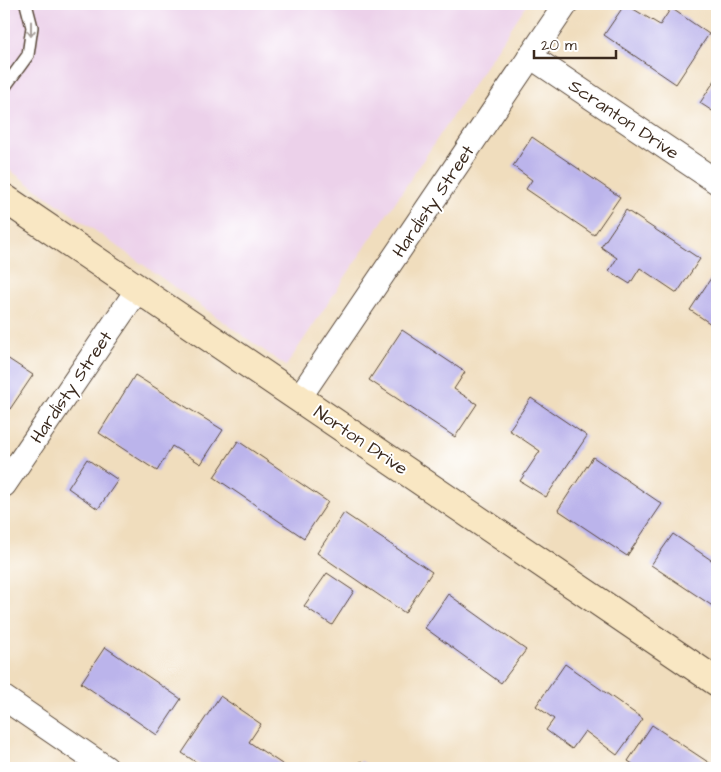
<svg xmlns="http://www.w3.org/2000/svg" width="721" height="772" font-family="'Architects Daughter',sans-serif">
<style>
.built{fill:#ecd1ea}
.building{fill:#bbb4eb}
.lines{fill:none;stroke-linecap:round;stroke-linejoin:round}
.lane-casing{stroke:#564536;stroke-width:14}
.street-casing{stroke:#564536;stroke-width:26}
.secondary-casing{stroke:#564536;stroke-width:30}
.lane{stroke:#fff;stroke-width:11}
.street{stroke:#fff;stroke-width:24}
.secondary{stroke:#f9e7c3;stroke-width:28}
.oneway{stroke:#a79f9a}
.labels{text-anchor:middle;stroke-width:4;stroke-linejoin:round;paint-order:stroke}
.street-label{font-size:18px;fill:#3b2a1e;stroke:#fff}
</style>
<rect width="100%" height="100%" fill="#fff"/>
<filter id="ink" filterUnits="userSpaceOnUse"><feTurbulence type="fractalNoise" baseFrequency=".02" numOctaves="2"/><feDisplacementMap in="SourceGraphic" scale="10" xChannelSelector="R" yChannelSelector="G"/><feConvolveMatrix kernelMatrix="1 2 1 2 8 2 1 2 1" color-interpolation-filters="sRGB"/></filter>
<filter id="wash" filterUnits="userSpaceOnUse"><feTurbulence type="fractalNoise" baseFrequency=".0096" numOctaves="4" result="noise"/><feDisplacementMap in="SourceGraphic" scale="20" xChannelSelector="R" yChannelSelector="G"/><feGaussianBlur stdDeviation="1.12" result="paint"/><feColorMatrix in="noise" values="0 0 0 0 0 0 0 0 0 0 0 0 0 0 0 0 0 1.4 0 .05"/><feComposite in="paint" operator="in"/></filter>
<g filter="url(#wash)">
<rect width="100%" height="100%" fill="#f0ddbd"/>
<!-- built -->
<path class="built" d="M4 4H527L286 366 4 166Z"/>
<g id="blocks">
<!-- building -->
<g class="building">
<path d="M625 4 660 25 671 8 709 34 676 84 604 35Z"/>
<path d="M717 77V114L700 103Z"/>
<path d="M532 137 620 197 594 235 526 189 532 180 513 166Z"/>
<path d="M626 210 700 259 677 293 640 268 630 284 609 271 617 258 601 247Z"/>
<path d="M717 269V328L690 310Z"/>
<path d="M402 330 465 372 454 389 477 404 455 437 369 380Z"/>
<path d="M4 356 33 375 4 418Z"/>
<path d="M135 375 223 430 201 464 172 446 157 471 99 433Z"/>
<path d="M531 398 587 436 546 497 520 481 540 451 509 430Z"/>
<path d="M238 441 328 502 304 538 214 477Z"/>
<path d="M593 457 662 504 627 556 558 510Z"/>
<path d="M87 459 118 480 98 509 68 488Z"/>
<path d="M344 513 432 572 405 613 317 553Z"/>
<path d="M673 534 717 564V609L651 565Z"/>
<path d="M327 573 354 591 332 625 304 606Z"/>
<path d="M448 594 526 650 501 683 425 628Z"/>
<path d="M105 647 181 699 157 735 81 683Z"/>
<path d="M565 664 643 719 617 755 585 731 572 749 546 730 554 719 536 706Z"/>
<path d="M220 696 261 724 249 742 288 768H205L182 753Z"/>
<path d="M652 725 717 768H639L628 761Z"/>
<path d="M361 761 372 768H356Z"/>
</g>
</g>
</g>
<g filter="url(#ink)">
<use href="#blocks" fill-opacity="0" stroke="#564536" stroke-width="1"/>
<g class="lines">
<defs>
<path id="lane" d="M4 88 28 55 32 27 26 4"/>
<g id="street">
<path d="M530 56 717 182"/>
<path d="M299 398 566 4"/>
<path d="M4 485 138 289"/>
<path d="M4 698 106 768"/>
</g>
<path id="secondary" d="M4 198 717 682"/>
</defs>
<!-- lane casing -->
<use href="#lane" class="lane-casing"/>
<!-- street casing -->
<use href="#street" class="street-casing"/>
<!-- secondary casing -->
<use href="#secondary" class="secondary-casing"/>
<!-- lane -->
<use href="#lane" class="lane"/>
<!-- street -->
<use href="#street" class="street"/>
<!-- secondary -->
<use href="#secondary" class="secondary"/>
</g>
<!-- one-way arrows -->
<defs><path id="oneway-shaft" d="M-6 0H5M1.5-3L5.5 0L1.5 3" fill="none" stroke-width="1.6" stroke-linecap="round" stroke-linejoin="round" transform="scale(1.25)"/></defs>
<use class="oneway" href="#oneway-shaft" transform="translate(31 29) rotate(90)"/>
</g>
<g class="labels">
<!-- street labels -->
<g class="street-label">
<text transform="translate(624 119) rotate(34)" y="6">Scranton Drive</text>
<text transform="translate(433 201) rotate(-56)" y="6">Hardisty Street</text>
<text transform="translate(71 387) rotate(-56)" y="6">Hardisty Street</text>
<text transform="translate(361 440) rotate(34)" y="6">Norton Drive</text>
</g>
</g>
<!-- margin -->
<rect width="721" height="772" fill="none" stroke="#fff" stroke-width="20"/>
<!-- scale -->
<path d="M534 50v8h82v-8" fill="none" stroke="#3b2a1e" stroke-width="2.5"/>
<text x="541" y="50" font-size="15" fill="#3b2a1e" stroke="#ffffff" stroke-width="4" paint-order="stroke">20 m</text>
</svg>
